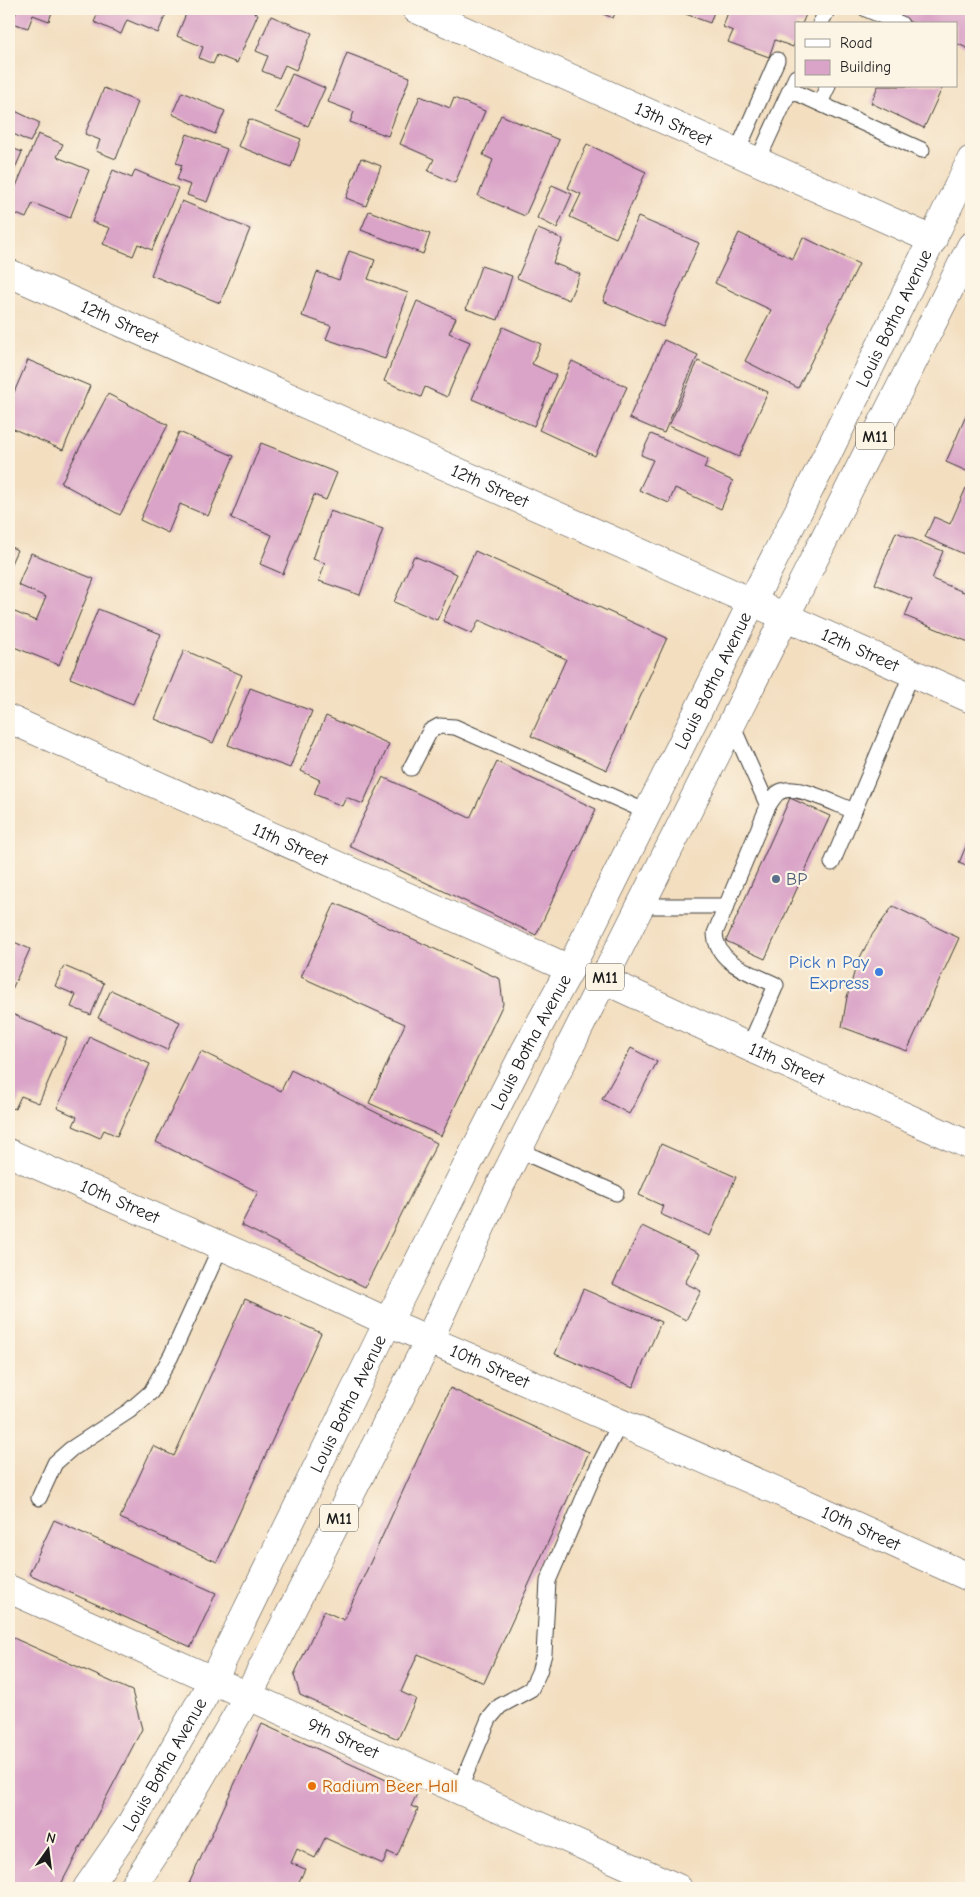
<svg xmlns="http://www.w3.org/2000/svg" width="980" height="1897" font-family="'Comic Neue',sans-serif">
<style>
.building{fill:#daa4c8}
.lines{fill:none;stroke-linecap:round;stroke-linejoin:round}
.service-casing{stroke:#3c3935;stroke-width:17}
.minor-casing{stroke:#3c3935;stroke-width:29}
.primary-casing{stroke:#3c3935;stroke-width:29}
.service{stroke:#fff;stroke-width:15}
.minor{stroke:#fff;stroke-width:28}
.primary{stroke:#fff;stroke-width:28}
.service-dot{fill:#5c6f8a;stroke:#fcf5e5;stroke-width:2}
.shop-dot{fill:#3f7fe0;stroke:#fcf5e5;stroke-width:2}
.food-dot{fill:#e8710a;stroke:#fcf5e5;stroke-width:2}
.labels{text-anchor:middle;stroke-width:4.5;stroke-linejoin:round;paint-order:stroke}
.shield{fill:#fcf5e5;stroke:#5f5d58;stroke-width:1}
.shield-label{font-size:16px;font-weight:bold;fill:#1c1c1c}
.street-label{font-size:18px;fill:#1c1c1c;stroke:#fcf5e5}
.service-label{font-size:18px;fill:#4e5e75;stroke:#fcf5e5;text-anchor:start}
.shop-label{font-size:18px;fill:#366cbe;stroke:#fcf5e5;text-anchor:end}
.food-label{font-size:18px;fill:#c56008;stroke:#fcf5e5;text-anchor:start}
</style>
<rect width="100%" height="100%" fill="#fcf5e5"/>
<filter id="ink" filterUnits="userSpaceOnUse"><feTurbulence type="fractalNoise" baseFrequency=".02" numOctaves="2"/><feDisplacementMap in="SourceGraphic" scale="10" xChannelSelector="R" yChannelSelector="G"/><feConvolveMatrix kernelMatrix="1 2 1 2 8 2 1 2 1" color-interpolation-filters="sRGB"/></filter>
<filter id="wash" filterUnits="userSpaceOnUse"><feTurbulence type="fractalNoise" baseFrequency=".0096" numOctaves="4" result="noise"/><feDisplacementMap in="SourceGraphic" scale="20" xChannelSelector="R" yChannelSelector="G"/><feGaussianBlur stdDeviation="1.12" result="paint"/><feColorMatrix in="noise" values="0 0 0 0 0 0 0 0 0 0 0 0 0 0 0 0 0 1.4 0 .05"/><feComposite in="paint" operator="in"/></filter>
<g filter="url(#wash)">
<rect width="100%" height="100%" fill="#f3dec0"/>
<g id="blocks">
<!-- building -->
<g class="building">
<path d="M17 9H53L49 21 33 15 28 28 12 23Z"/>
<path d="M100 9H168L158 33 127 20 121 34 94 22Z"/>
<path d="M188 9H246L258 14 237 63 217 55 213 64 199 58 203 47 177 36Z"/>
<path d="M591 9H617L613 18Z"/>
<path d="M672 9H715L710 23Z"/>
<path d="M729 9H791L806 14 802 24H796V39L793 47 775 40 769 57 728 42 733 31 723 27Z"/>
<path d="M883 9H971V50L956 43V24H915Z"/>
<path d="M271 16 312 33 296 70 285 65 279 78 262 71 268 56 256 51Z"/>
<path d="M347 53 410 77 388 136 350 122 354 112 328 102Z"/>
<path d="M292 74 325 88 308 126 275 112Z"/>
<path d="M878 86H943L924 128 871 103Z"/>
<path d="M104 88 138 102 116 159 96 151 100 140 85 134Z"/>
<path d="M182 92 225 111 215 134 172 114Z"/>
<path d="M420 96 450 108 454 98 485 111 455 183 428 171 434 159 400 144Z"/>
<path d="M9 108 40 123 30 142 9 132Z"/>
<path d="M501 115 559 140 525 216 478 196 493 160 483 155Z"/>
<path d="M249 119 301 139 291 167 238 146Z"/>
<path d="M38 134 63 144 57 157 89 170 70 218 33 203 26 218 9 211V203Z"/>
<path d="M187 134 227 149 207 202 187 195 191 185 177 180 182 165 176 163Z"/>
<path d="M587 144 646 172 616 238 570 217 581 194 568 188Z"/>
<path d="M9 147 22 152 9 183Z"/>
<path d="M361 158 381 166 366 206 346 198Z"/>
<path d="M113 170 132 178 135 170 178 188 152 250 138 244 133 256 103 244 110 228 92 222Z"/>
<path d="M552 185 572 194 557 228 537 218Z"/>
<path d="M182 201 250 229 220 303 151 275Z"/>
<path d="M369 211 430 234 423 254 361 230Z"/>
<path d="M638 217 699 243 663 327 603 301Z"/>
<path d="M538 229 563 239 553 263 580 274 569 300 517 278Z"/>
<path d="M739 233 793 259 803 237 859 264 798 388 745 361 771 310 715 283Z"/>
<path d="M349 251 375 260 368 279 408 293 385 359 326 339 331 326 302 316 317 272 339 280Z"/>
<path d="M481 266 512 276 498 320 466 309Z"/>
<path d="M417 301 456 318 449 333 470 342 447 397 425 387 421 397 384 381Z"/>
<path d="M503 327 541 344 532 364 556 375 534 426 472 399Z"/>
<path d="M664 340 698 355 664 433 629 418Z"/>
<path d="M28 360 90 386 63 450 9 427V404Z"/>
<path d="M572 361 627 387 595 456 539 430Z"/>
<path d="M698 361 768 392 739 457 669 426Z"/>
<path d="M108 394 168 425 120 515 61 483Z"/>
<path d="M971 404V473L946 462Z"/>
<path d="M179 432 234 456 208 516 180 504 168 533 140 520Z"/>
<path d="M651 434 708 459 704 468 733 481 721 509 675 488 669 503 639 490 653 460 641 455Z"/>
<path d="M261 443 337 473 326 500 314 495 283 574 260 564 272 535 231 518Z"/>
<path d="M966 488 971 490V557L925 537 934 517 950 524Z"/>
<path d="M330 511 383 529 360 595 319 581 325 563 313 559Z"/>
<path d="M896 532 943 551 932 579 971 595V643L905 616 912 599 875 584Z"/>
<path d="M9 546 17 550 9 568Z"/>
<path d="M475 551 667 638 607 770 531 736 566 659 479 620 472 634 443 621Z"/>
<path d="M31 553 94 579 59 665 9 645 10 610 36 621 46 597 18 585Z"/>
<path d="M414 556 457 574 437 620 394 602Z"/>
<path d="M98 609 161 634 133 704 70 678Z"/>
<path d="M184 650 242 675 213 743 155 719Z"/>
<path d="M250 688 312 711 290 768 228 745Z"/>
<path d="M326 716 389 744 363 804 346 797 342 806 314 794 320 780 301 771Z"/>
<path d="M497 762 596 809 536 935 349 846 383 777 470 818Z"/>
<path d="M790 798 830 816 765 959 726 941Z"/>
<path d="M971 834V868L959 863Z"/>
<path d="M335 903 500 979 503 1004 441 1136 369 1103 405 1024 301 977Z"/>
<path d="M893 906 959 938 907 1051 842 1027 847 997 857 963 872 935Z"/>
<path d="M14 942 30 949 9 996V956Z"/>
<path d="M64 966 104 983 91 1015 71 1007 76 995 55 986Z"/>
<path d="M111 990 180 1022 167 1050 98 1018Z"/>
<path d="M12 1014 67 1038 39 1103 21 1096 15 1109 9 1107V1022Z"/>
<path d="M90 1037 150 1064 117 1136 104 1130 100 1138 73 1126 77 1117 57 1108Z"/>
<path d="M631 1048 657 1062 629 1114 602 1099Z"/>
<path d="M201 1051 281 1091 291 1070 437 1143 365 1287 241 1225 258 1192 156 1142Z"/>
<path d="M661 1144 736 1177 710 1236 660 1214 663 1206 639 1195Z"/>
<path d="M642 1226 700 1254 685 1283 701 1291 686 1320 613 1284Z"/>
<path d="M583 1289 661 1322 633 1387 555 1354Z"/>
<path d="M245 1299 321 1333 217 1562 120 1518 153 1446 174 1456Z"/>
<path d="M450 1388 589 1452 484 1683 418 1654 401 1692 416 1699 398 1739 300 1695 294 1675 324 1611 344 1620Z"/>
<path d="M54 1520 216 1593 191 1647 29 1574Z"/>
<path d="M9 1636 132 1691 142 1729 59 1888H9Z"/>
<path d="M262 1724 417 1794 411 1806 418 1809 397 1856 388 1852 383 1864 325 1838 315 1858 297 1849 291 1863 305 1869 296 1888H187Z"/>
</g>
</g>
</g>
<g filter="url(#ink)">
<use href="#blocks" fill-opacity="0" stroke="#3c3935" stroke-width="1"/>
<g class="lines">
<defs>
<g id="service">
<path d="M866 9 901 24"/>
<path d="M820 24 828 9"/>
<path d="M790 90 922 150"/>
<path d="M820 103 828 86"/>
<path d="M737 152 777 60"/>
<path d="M757 162 796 77"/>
<path d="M732 725 768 806"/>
<path d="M411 768 430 731 439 726 455 727 647 812"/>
<path d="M832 863 912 673"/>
<path d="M641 906H727"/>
<path d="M749 1047 776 985C752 973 716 964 715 933L768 806C771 802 774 796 778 793 793 781 837 805 854 811"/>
<path d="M518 1150 616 1193"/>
<path d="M39 1498 55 1463 71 1449 129 1411 151 1392 171 1356 221 1246"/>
<path d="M459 1790 489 1719 500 1706 531 1689 539 1672 544 1654 548 1581 591 1481 620 1423"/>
</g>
<g id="minor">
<path id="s1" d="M416 9 933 240"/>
<path id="s2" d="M9 273 971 699"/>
<path id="s3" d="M9 719 570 969"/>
<path id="s4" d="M604 980 749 1047 971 1146"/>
<path id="s5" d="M9 1153 274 1269 388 1322 814 1507 971 1578"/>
<path id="s6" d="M9 1589 678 1888"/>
</g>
<g id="primary">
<path id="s7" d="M87 1888 129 1827 213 1680 388 1322 525 1051 570 969 752 602 827 455 971 160"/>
<path d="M132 1888 166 1837 248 1696 429 1340 500 1186 971 246"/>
</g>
</defs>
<!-- service casing -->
<use href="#service" class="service-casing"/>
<!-- minor casing -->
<use href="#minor" class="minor-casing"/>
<!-- primary casing -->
<use href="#primary" class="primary-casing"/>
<!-- service -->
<use href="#service" class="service"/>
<!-- minor -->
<use href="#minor" class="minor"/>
<!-- primary -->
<use href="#primary" class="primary"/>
</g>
</g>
<!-- markers -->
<circle class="service-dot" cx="776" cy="879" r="5"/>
<circle class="shop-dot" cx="879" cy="972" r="5"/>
<circle class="food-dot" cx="312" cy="1786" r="5"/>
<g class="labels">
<!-- shield labels -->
<g class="shield">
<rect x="856" y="422.5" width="38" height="27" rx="4"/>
<rect x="586" y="963.5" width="38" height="27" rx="4"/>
<rect x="320" y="1504.5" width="38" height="27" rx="4"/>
</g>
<g class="shield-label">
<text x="875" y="442">M11</text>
<text x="605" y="983">M11</text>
<text x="339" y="1524">M11</text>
</g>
<!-- street labels -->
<g class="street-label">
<text dy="6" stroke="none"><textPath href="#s1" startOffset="282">13th Street</textPath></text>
<text dy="6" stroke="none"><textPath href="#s7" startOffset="1766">Louis Botha Avenue</textPath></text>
<text dy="6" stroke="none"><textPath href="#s2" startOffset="121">12th Street</textPath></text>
<text dy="6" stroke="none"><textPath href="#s2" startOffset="526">12th Street</textPath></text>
<text dy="6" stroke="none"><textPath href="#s2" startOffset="931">12th Street</textPath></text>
<text dy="6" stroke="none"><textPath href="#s7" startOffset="1361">Louis Botha Avenue</textPath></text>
<text dy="6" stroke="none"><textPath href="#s3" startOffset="308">11th Street</textPath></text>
<text dy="6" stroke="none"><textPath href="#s7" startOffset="956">Louis Botha Avenue</textPath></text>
<text dy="6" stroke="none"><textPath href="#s4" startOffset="201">11th Street</textPath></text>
<text dy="6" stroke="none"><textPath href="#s5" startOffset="121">10th Street</textPath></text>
<text dy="6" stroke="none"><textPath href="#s5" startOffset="526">10th Street</textPath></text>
<text dy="6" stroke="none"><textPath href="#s7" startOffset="551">Louis Botha Avenue</textPath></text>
<text dy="6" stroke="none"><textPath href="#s5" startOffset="931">10th Street</textPath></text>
<text dy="6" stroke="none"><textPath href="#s6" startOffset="366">9th Street</textPath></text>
<text dy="6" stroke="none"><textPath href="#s7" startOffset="146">Louis Botha Avenue</textPath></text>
</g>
<!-- service labels -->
<g class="service-label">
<text x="786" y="885">BP</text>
</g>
<!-- shop labels -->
<g class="shop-label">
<text x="869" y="968">Pick n Pay<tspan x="869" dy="21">Express</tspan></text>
</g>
<!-- food labels -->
<g class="food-label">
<text x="322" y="1792">Radium Beer Hall</text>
</g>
</g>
<!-- margin -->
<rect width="980" height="1897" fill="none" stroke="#fcf5e5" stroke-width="30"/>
<!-- legend -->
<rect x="795" y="22" width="162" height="65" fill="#fcf5e5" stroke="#a29e95"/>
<rect x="805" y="39" width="25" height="8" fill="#ffffff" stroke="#a29e95"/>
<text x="840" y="48" font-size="15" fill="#1c1c1c">Road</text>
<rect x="805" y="60" width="25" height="15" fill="#daa4c8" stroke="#a29e95"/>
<text x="840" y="72" font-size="15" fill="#1c1c1c">Building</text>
<!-- north arrow -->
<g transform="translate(48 1850) rotate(14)" stroke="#fcf5e5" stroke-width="4" paint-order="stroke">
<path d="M0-4L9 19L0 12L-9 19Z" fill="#1c1c1c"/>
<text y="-8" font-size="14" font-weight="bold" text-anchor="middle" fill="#1c1c1c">N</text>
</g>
</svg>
